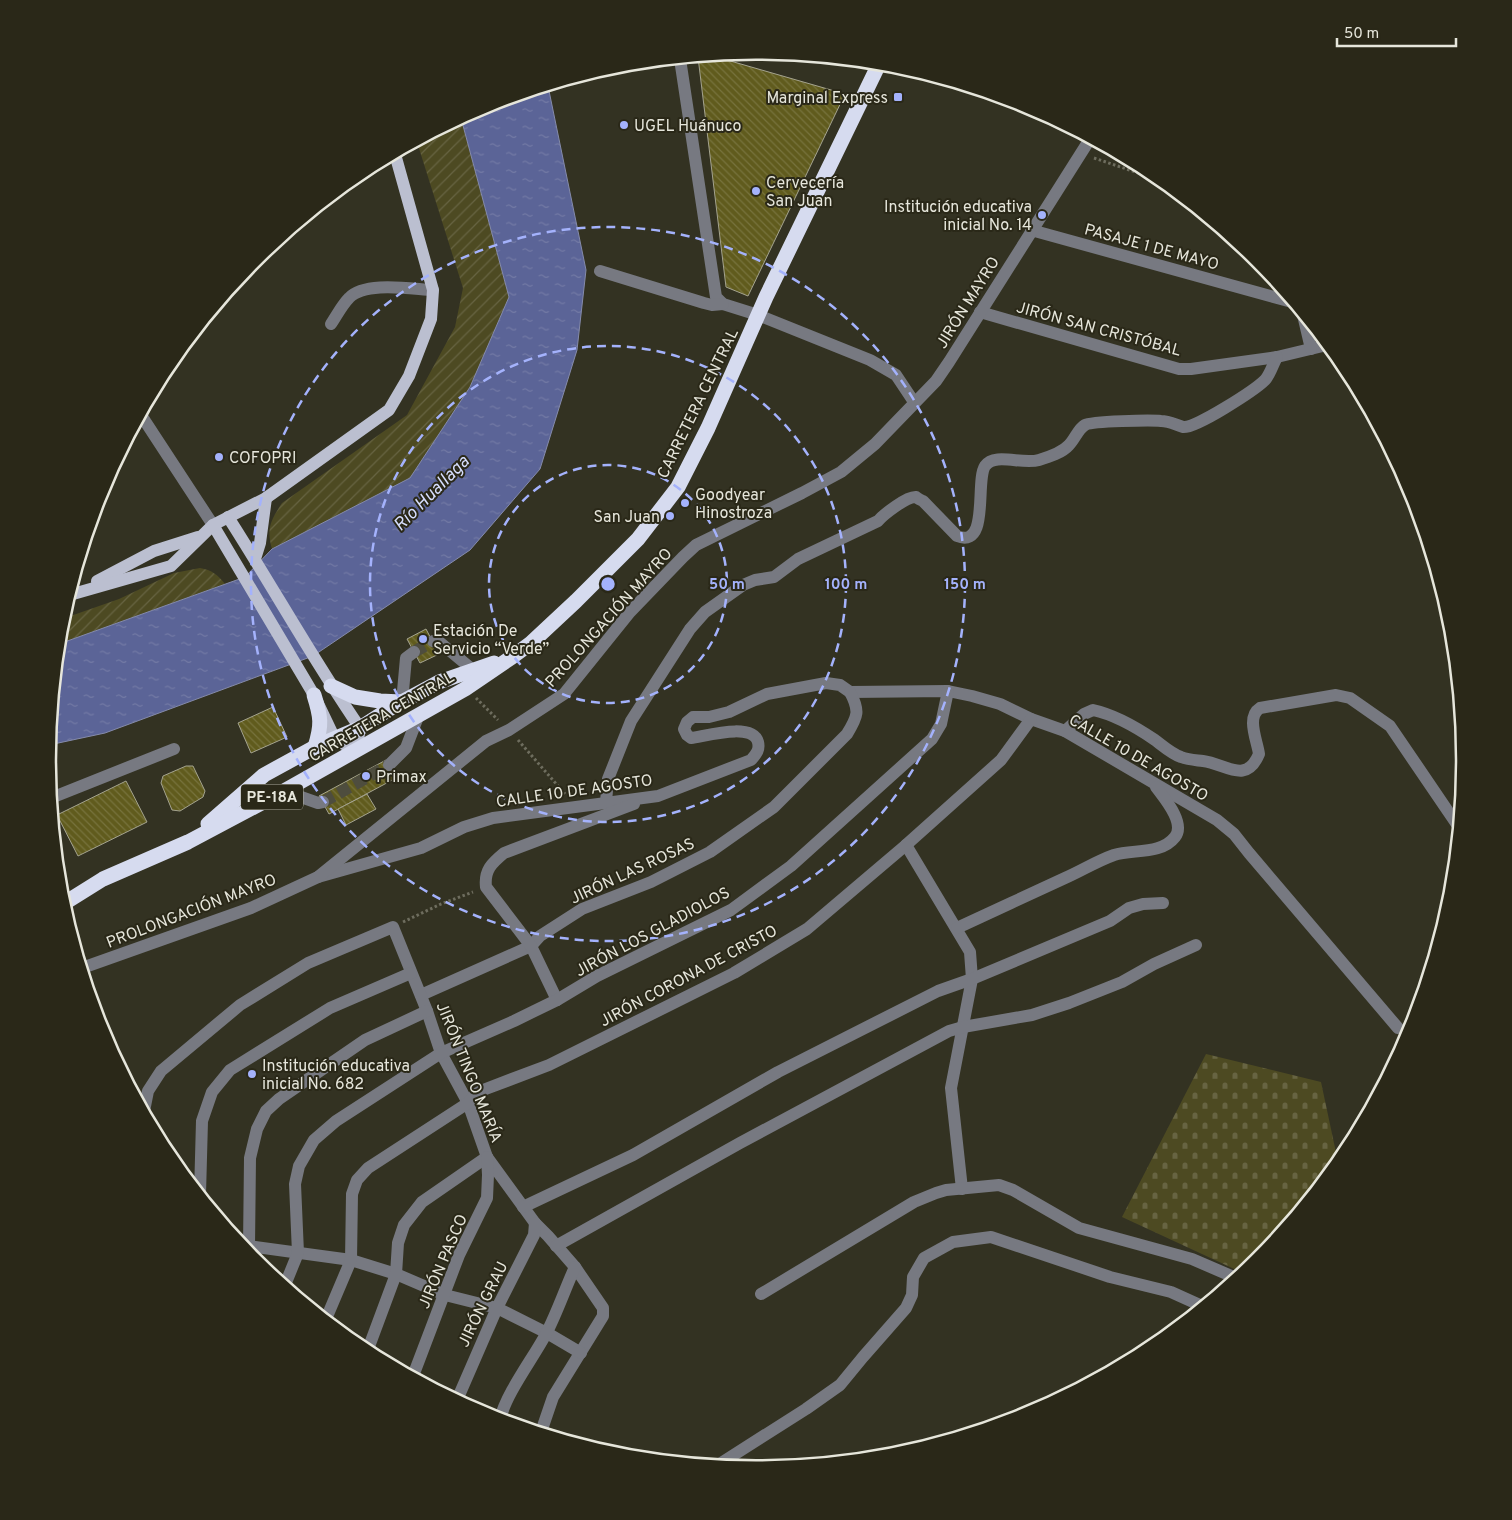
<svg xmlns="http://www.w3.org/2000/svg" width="1512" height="1520" font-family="Overpass,sans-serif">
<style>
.cemetery{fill:url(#cemetery-stones)}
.garden{fill:url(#garden-furrows)}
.water{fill:url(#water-ripples);stroke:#858bab}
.building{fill:url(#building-back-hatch);stroke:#a4a38f}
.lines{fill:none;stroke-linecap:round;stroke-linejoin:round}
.minor-tunnel{stroke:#4e4d3e;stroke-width:12;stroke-dasharray:12 6;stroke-linecap:butt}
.path{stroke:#6e6d5e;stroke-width:3;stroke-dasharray:2.5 2.5;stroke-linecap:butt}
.minor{stroke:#777981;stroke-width:12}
.major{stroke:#bbbfd0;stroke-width:12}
.highway{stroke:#d6dbef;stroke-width:15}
.ring{fill:none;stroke:#a4b2fc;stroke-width:2.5;stroke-dasharray:9 6}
.poi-dot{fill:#a4b2fc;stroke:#2a2818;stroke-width:2}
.labels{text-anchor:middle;stroke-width:4;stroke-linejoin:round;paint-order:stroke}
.shield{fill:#2a2818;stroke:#aeada0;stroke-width:1}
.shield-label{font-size:15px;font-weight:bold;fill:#e6e6db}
.poi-label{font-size:16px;fill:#e6e6db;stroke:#2a2818;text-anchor:start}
.street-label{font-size:16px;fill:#e6e6db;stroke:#2a2818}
.water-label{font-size:18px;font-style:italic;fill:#d6defe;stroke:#2a2818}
.rim{fill:none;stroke:#e6e6db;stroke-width:2.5}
.centre{fill:#a4b2fc;stroke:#2a2818;stroke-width:2.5}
.ring-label{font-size:15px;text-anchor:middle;font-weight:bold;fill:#a4b2fc;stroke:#2a2818;stroke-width:4;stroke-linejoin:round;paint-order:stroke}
</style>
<defs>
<pattern id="cemetery-stones" width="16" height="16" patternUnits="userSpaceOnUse" patternTransform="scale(1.25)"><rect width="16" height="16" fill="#4d4a22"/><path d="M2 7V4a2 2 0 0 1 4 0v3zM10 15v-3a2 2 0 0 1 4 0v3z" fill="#676442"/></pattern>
<pattern id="garden-furrows" width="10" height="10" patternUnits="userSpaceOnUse" patternTransform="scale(1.25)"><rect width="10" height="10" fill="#4d4a22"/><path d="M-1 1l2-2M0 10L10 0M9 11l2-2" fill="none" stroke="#676442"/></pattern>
<pattern id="water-ripples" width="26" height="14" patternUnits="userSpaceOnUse" patternTransform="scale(1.25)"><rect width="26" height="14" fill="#5b6497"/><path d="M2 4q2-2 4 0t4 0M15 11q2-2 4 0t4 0" fill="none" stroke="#737aa5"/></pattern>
<pattern id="building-back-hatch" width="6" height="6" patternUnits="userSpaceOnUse" patternTransform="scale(1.25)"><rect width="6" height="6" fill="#605b1d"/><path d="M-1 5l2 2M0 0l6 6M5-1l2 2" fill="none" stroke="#77733d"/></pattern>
</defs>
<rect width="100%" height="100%" fill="#333222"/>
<!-- cemetery -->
<path class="cemetery" d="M1206 1054 1321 1082 1338 1162 1257 1261 1243 1273 1122 1217Z"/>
<!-- garden -->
<g class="garden">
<path d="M461 118 509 297 470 387 410 478 272 549C266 528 271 520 282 503L407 415 455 327 463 288 417 142Z"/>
<path d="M200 568C212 570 218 575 225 584L59 644 62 619 119 599 174 573Z"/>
</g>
<!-- water -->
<path class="water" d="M548 86 586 270 577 350 540 469 470 550 313 656 105 733 49 745 59 644 245 577 272 549 410 478 470 387 509 297 461 118 485 105Z"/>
<!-- building -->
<g class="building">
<path d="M713 56 845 94 748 296 726 287 698 57Z"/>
<path d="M426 629 439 654 420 663 407 639Z"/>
<path d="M273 707 287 737 251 753 238 723Z"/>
<path d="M386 760 396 778 329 814 319 796Z"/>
<path d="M186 766H193L205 791 203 797 180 811 172 810 161 783 163 776Z"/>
<path d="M126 781 147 822 78 856 57 815Z"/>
<path d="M367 794 376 809 346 825 338 809Z"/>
</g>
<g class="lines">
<!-- minor-tunnel -->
<g class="minor-tunnel">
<path d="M414 652 433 641"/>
<path d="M323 802 389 765"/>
</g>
<!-- path -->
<g class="path">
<path d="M1094 158 1162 181"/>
<path d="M476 698 498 720"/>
<path d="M518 740 565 794"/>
<path d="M403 922 441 904 473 892"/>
</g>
<!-- minor -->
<g class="minor">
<path d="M680 59 716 297 723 304 758 315 870 360 896 375 914 402"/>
<path d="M1031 230 1292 302"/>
<path d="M600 271 704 303 712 305 723 304"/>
<path d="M980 312 1179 369H1191L1277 357 1327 345"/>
<path d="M1303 315 1311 349"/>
<path d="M331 324C337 315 342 305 349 298 365 281 411 289 433 290"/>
<path d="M141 415 213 525"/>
<path d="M433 641 437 640 473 670"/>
<path d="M402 702 406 658 414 652"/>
<path d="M1065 731 1084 714 1093 710C1116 715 1136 727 1155 740 1163 746 1172 754 1181 757 1189 760 1195 760 1203 761 1226 764 1246 785 1259 754 1257 740 1246 717 1260 708L1336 695 1350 698 1390 726 1458 826"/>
<path d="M389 765 406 748 419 714"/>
<path d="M284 791 318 803 323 802"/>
<path d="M51 798 174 749"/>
<path d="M606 802 608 779 631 721 690 629 705 612 743 585 755 580 774 577 798 559 878 521C883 515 907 496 916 497 917 498 922 501 923 501L957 536C990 549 975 481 985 466 995 452 1022 465 1039 460 1049 457 1062 453 1069 445 1075 439 1078 429 1085 425 1092 421 1151 420 1161 421 1169 421 1176 425 1183 427 1195 429 1255 390 1265 380 1270 375 1273 364 1277 357"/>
<path d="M906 845 970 952 972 979 951 1088 962 1189"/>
<path d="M318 877 421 848 464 827 493 818 658 796 751 760C756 754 760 750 758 742 752 722 706 736 691 738L687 735 684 729 687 722 693 717H709L729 712 767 694 826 683 840 685 850 692 948 691 972 696 1000 704 1031 719 1065 731 1217 820 1234 834 1249 853 1398 1028"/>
<path d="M957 928C993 911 1029 895 1065 878 1081 871 1097 861 1114 855 1133 849 1161 855 1175 837 1186 823 1164 798 1156 787"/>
<path d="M82 968 251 908 318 877 486 741 509 730 564 694 630 612 683 557 696 545 802 493 841 472 875 444 936 381 949 362 1090 139"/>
<path d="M421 995 531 946 540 936 582 909 651 882 710 852 774 807 847 734C858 716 860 711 850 692"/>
<path d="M557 1000 531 946 486 887C484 870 492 863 504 853L634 804"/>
<path d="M144 1111 148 1091 161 1071 240 1005 308 963 393 927 427 1011 441 1053 468 1103 487 1157 535 1223 548 1236 575 1267 603 1308V1316L553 1397 541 1432"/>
<path d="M200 1194 202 1121 212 1092 230 1070 330 1008 411 973"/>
<path d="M523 1207 633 1155 778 1072 938 991 972 979 1110 921 1129 908 1143 904 1163 903"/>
<path d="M239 1242 249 1246 351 1260 396 1274 445 1295 497 1308 547 1333 581 1353"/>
<path d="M556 1246 740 1143 949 1031 963 1027 1032 1015 1069 1003 1122 982 1154 964 1196 945"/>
<path d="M246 1250 249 1246 250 1158 257 1129 266 1111 279 1099 365 1040 427 1011"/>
<path d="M285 1285 298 1253 295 1184 299 1166 314 1140 336 1121 441 1053 514 1021 557 1000 597 976 731 910 791 866 932 739 941 724 948 691"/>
<path d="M761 1294 914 1202 936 1193 946 1190 999 1185 1013 1190 1079 1228 1192 1259 1236 1278"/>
<path d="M326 1319 351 1260 352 1194 357 1180 368 1168 468 1103 474 1095 483 1090 549 1065 734 973 807 929 906 845 1001 760 1031 719"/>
<path d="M367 1352 396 1274 398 1243 404 1225 422 1202 487 1157"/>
<path d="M413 1376 459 1255 487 1198 488 1175 487 1157"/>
<path d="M457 1400 497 1308 534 1235 535 1223"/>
<path d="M500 1419C507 1392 532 1360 546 1334 557 1313 565 1289 575 1267"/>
<path d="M718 1465 806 1409 840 1385 863 1357 906 1308 912 1295 913 1277 924 1258 953 1242 991 1237 1110 1277 1171 1292 1202 1306"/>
</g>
<!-- major -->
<g class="major">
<path d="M213 525 314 695 335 739 356 751 360 728C313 660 273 587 228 517"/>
<path d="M255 559 260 543 266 498"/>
<path d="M97 581 154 551 198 537"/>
<path d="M73 594 171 566 213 525 266 498 389 410 409 376 431 319 433 290 395 154"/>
</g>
<!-- highway -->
<g class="highway">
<path d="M331 686 355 697 380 701 401 702"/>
<path d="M314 695C321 717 322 725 315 747"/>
<path d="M208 824 264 775 315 747 360 728 394 706 439 682 494 663"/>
<path d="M63 904 103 879 188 842 284 791 465 689 512 657 531 643 576 601 638 539 678 487 708 428 766 297 879 64"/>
</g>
</g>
<!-- distance rings -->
<g class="ring">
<circle cx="608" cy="584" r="119"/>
<circle cx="608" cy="584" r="238"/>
<circle cx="608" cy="584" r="357"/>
</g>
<!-- markers -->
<g class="poi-dot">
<rect x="893" y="92" width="10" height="10" rx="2.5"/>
<circle cx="624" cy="125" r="5"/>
<circle cx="756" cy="191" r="5"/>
<circle cx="1042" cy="215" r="5"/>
<circle cx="219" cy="457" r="5"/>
<circle cx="685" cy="503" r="5"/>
<circle cx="670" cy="516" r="5"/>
<circle cx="423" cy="639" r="5"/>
<circle cx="366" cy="776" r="5"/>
<circle cx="252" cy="1074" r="5"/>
</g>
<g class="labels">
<!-- shield labels -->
<rect class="shield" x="241" y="784.5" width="62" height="25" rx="4"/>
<g class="shield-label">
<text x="272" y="802">PE-18A</text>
</g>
<!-- poi labels -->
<g class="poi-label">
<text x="888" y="103" text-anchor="end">Marginal Express</text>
<text x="634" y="131">UGEL Huánuco</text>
<text x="766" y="188">Cervecería<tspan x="766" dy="18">San Juan</tspan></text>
<text x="1032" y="212" text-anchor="end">Institución educativa<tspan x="1032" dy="18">inicial No. 14</tspan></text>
<text x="229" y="463">COFOPRI</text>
<text x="695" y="500">Goodyear<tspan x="695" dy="18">Hinostroza</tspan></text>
<text x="660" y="522" text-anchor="end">San Juan</text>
<text x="433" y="636">Estación De<tspan x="433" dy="18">Servicio “Verde”</tspan></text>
<text x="376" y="782">Primax</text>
<text x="262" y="1071">Institución educativa<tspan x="262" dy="18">inicial No. 682</tspan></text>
</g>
<!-- street labels -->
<g class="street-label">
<text transform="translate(1152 246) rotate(15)" y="6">PASAJE 1 DE MAYO</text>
<text transform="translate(967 302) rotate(-58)" y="6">JIRÓN MAYRO</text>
<text transform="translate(1099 328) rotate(15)" y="6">JIRÓN SAN CRISTÓBAL</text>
<text transform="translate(697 403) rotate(-64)" y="6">CARRETERA CENTRAL</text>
<text transform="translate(608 617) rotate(-48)" y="6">PROLONGACIÓN MAYRO</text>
<text transform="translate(381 716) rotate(-30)" y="6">CARRETERA CENTRAL</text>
<text transform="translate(1139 757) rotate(30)" y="6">CALLE 10 DE AGOSTO</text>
<text transform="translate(574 790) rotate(-8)" y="6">CALLE 10 DE AGOSTO</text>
<text transform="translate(632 870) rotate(-25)" y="6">JIRÓN LAS ROSAS</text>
<text transform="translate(191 910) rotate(-21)" y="6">PROLONGACIÓN MAYRO</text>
<text transform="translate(652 931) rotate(-28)" y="6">JIRÓN LOS GLADIOLOS</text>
<text transform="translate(688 975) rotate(-28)" y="6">JIRÓN CORONA DE CRISTO</text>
<text transform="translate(470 1072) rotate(68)" y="6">JIRÓN TINGO MARÍA</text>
<text transform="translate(442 1261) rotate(-67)" y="6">JIRÓN PASCO</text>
<text transform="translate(482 1304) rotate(-64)" y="6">JIRÓN GRAU</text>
</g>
<!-- water labels -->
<g class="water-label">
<text transform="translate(431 493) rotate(-45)" y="6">Río Huallaga</text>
</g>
</g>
<!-- crop -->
<path d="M0 0H1512V1520H0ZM56 760a700 700 0 1 1 1400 0a700 700 0 1 1-1400 0Z" fill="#2a2818" fill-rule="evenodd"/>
<path class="rim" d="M56 760a700 700 0 1 1 1400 0a700 700 0 1 1-1400 0Z"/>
<circle cx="608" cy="584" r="8" class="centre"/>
<g class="ring-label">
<text x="727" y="589">50 m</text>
<text x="846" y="589">100 m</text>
<text x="965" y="589">150 m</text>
</g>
<!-- scale -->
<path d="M1337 38v8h119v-8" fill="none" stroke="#e6e6db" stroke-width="2.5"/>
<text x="1344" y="38" font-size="15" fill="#e6e6db" stroke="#2a2818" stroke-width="4" paint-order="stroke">50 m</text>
</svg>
